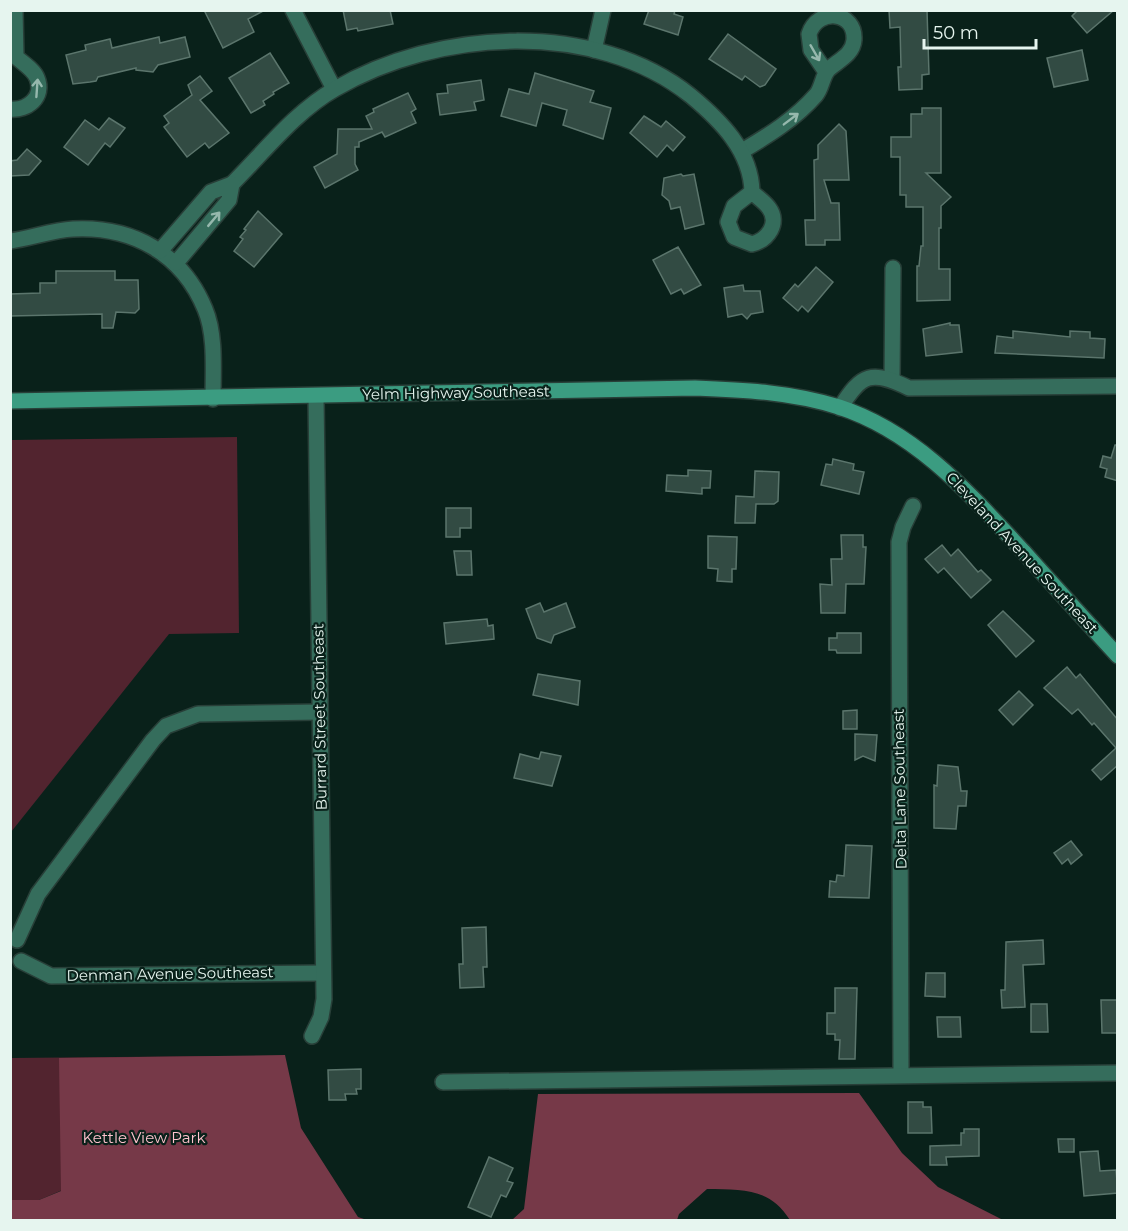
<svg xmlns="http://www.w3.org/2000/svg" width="1128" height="1231" font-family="Montserrat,sans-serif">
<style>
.green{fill:#52242f}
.forest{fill:#763948}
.building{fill:#324b43;stroke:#5b756c;stroke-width:1.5}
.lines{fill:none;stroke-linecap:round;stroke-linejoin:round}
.street-casing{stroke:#283f38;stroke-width:18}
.secondary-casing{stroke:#283f38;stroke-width:18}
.street{stroke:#356d5c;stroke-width:15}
.secondary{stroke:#3b9c81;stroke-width:15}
.oneway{stroke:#96b8ad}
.labels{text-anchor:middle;stroke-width:4.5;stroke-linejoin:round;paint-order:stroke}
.street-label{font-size:15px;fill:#e6f5ef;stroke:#09211a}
.park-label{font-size:15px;fill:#ffc3ce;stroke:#09211a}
</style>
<rect width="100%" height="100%" fill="#09211a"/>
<!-- green -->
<g class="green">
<path d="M237 437 239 633 169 634 11 832V440Z"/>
<path d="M218 1056 270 1102 39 1200H11V1058Z"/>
</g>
<!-- forest -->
<g class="forest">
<path d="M285 1055 301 1128 358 1217 367 1220H11V1200H39L61 1191 59 1058Z"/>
<path d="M859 1093 902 1153 938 1187 1003 1220H790C769 1187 742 1190 707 1189L679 1214 677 1220H512L524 1209 538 1094Z"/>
</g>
<!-- building -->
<g class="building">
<path d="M204 10H265L248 19 254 32 223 48Z"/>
<path d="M343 10H390L393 24 358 31 357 28 347 30Z"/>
<path d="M649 10H675L674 14 683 17 678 35 644 24Z"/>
<path d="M889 10H927L929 74 922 75V89L899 90 898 67H901L900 27 890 28Z"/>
<path d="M1078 10H1114L1087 33 1072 16Z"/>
<path d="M728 34 776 69 765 85 760 87 745 76 742 80 709 59Z"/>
<path d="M159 37 160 43 185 37 190 57 158 65 153 72 136 70V68L98 77 96 81 90 82 73 84 66 55 86 50 85 45 110 39 112 48Z"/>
<path d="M1082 50 1088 80 1054 87 1047 58Z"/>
<path d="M270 53 289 83 273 92 274 94 263 101 265 105 251 113 229 78Z"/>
<path d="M535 73 594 91 590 102 611 108 603 139 563 125 567 110 542 103 536 126 501 116 509 89 529 94Z"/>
<path d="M200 76 212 91 200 100 229 133 209 148 205 143 187 157 164 127 169 123 164 116 192 95 188 85Z"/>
<path d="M481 80 484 100 474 102 476 110 440 115 437 94 448 93 447 85Z"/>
<path d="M408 93 416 109 411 112 416 123 385 137 382 132 359 142V147H355V164L358 170 325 188 314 167 337 154 338 129H372L366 116 374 112 373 109Z"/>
<path d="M922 108H941V173H926L951 197 941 206V228H939V269H950V300L917 301V266H919L921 246H923V207H906V195H900V157H891V137H911V114H922Z"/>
<path d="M644 116 661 127 666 121 685 137 673 151 667 145 657 157 630 133Z"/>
<path d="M109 118 125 128 110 147 105 143 88 165 64 147 85 120 99 130Z"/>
<path d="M839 124 846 131 849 180H824L831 203H839L840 240H825V245H806L805 220H815L814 160 818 159V145Z"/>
<path d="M27 149 41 161 29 175 10 176V161L17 160Z"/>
<path d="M681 174 683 176 694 174 704 224 685 229 680 207 671 209 669 201 662 195 664 178Z"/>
<path d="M258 211 282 234 254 267 234 251 243 239 240 237 246 230 244 229Z"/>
<path d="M678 247 701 285 684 294 681 289 671 294 653 260Z"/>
<path d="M816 267 833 282 808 312 802 306 798 311 783 298 795 284 798 287Z"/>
<path d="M56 271H115V280H138L139 309 135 313 116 312 113 328H102V314L10 316V294L40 293V283H56Z"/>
<path d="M743 285 744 291H760L763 312 751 314 747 319 742 314 728 317 724 288Z"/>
<path d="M950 323V325H959L962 352 926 356 923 329Z"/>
<path d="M1013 331 1070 337V331L1090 332V338L1105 339 1104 358 995 353 997 336 1013 338Z"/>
<path d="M1115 445H1118V481L1105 477 1107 469 1100 467 1103 456 1111 458Z"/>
<path d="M833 459 854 464 853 470 864 472 859 494 821 485 826 464 832 465Z"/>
<path d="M688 470 711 471 710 488H702V494L666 491 667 475 688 476Z"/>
<path d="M755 471 779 472 778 501 774 504H756L755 523H735L736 496 754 497Z"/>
<path d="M446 508H471V528H460V537H446Z"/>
<path d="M841 535H863V547H866L864 584H846L845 613H821L820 584 832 585 831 559H842Z"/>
<path d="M708 536 737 537 736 569H732V582L717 581 718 569 708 568Z"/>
<path d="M942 545 951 556 958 549 978 572 981 570 991 580 971 598 944 568 938 573 925 559Z"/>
<path d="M454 551H471L472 575H457Z"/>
<path d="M540 603 544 612 566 603 575 627 554 635 551 643 537 638 526 609Z"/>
<path d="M1003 611 1034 641 1016 657 988 625Z"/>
<path d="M487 619 488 626 493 625 494 639 446 644 444 623Z"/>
<path d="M837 633H861V653H837L836 650H829V638H837Z"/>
<path d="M1067 667 1076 678 1080 674 1118 720V765L1101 780 1092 770 1116 748 1094 723 1092 725 1078 709 1072 714 1044 688Z"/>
<path d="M538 674 580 681 578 705 533 695Z"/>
<path d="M1019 691 1033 705 1013 725 999 710Z"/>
<path d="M857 710V729H843V711Z"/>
<path d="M855 734 877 735 875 761 863 756 855 760Z"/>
<path d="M541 752 561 756 552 786 514 778 520 754 539 759Z"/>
<path d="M938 765 958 767 961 791H967L966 806H958L956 829 934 828V785L937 786Z"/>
<path d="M1071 841 1082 855 1071 864 1068 859 1062 864 1054 853Z"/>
<path d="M846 845 872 846 869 898 829 897 830 881 836 882 837 875 844 876Z"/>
<path d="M486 927 487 967H483L484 987 460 988 459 964H463L462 928Z"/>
<path d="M1043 940 1044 964 1023 965 1025 1007 1002 1008 1001 990H1005L1006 942Z"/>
<path d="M926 973H945V997L925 996Z"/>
<path d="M835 988H857L855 1059H839L840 1040H835V1034H827V1013H835Z"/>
<path d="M1101 1000H1118V1033H1102Z"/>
<path d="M1031 1004H1047L1048 1032H1031Z"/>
<path d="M937 1017H960L961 1037H938Z"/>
<path d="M361 1069V1089H356L357 1094H345L346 1100H329L328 1070Z"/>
<path d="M908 1102H923V1107H931L932 1133H908Z"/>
<path d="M964 1129H979V1156L946 1157 947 1165H930V1146L961 1145V1133H964Z"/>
<path d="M1058 1139H1074V1152H1059Z"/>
<path d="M1098 1151 1100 1171 1116 1170 1118 1193 1084 1196 1080 1152Z"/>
<path d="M489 1157 513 1168 507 1181 513 1183 506 1197 501 1195 491 1217 468 1207Z"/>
</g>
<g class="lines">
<defs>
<g id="street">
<path d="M293 10 334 89"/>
<path d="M594 50 603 10"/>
<path d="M10 109C27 111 45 97 37 78 34 70 23 63 16 57L15 10"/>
<path d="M742 151C769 135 795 119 816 95 822 88 822 77 828 70 837 61 853 55 854 40 856 11 818 7 809 34L811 50 826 72"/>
<path d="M232 184C264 152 296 111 335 89 437 29 595 19 691 96 721 121 751 151 752 192 757 197 765 202 769 208 780 223 768 240 752 244L734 237 728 222 734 206 752 192"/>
<path d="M10 241C31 238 53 230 73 229 132 226 182 253 205 309 216 335 213 371 213 399"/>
<path d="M160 251 211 192 232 184 229 200 176 263"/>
<path d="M892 380 893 268"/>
<path d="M840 408C862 373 871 370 909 388L1118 386"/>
<path d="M17 940 38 894 153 740 166 726 198 714 320 712"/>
<path d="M21 961 51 976 323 973"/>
<path d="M312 1036 321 1017 324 999 316 397"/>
<path d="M901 1075 899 542 903 527 913 506"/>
<path d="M443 1082 1118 1073"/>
</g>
<path id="secondary" d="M10 401 695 388C745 390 791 392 839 407 916 432 970 494 1023 551 1054 586 1086 621 1118 656"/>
</defs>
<!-- street casing -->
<use href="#street" class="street-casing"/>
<!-- secondary casing -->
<use href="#secondary" class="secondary-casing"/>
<!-- street -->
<use href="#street" class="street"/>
<!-- secondary -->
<use href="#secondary" class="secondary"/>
</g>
<!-- one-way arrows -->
<defs><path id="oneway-shaft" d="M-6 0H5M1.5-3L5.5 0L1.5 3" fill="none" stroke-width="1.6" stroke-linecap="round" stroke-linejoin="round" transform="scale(1.5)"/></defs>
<g class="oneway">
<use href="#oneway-shaft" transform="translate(815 53) rotate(60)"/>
<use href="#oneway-shaft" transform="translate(37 88) rotate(-86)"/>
<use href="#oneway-shaft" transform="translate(791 119) rotate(-37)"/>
<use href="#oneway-shaft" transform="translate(214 219) rotate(-50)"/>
</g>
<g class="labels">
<!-- street labels -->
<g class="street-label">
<text transform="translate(456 393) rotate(-1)" y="5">Yelm Highway Southeast</text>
<text transform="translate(1022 553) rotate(47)" y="5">Cleveland Avenue Southeast</text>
<text transform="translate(320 717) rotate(-91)" y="5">Burrard Street Southeast</text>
<text transform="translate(900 789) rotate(-91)" y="5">Delta Lane Southeast</text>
<text transform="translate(170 974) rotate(-1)" y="5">Denman Avenue Southeast</text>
</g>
<!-- park labels -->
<g class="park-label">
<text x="144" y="1143">Kettle View Park</text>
</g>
</g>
<!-- border -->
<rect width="1128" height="1231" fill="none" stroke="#e6f5ef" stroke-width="24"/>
<!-- scale -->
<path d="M924 39v9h112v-9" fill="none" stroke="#e6f5ef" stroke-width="3"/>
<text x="933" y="39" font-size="18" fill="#e6f5ef" stroke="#09211a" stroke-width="4.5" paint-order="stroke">50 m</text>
</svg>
